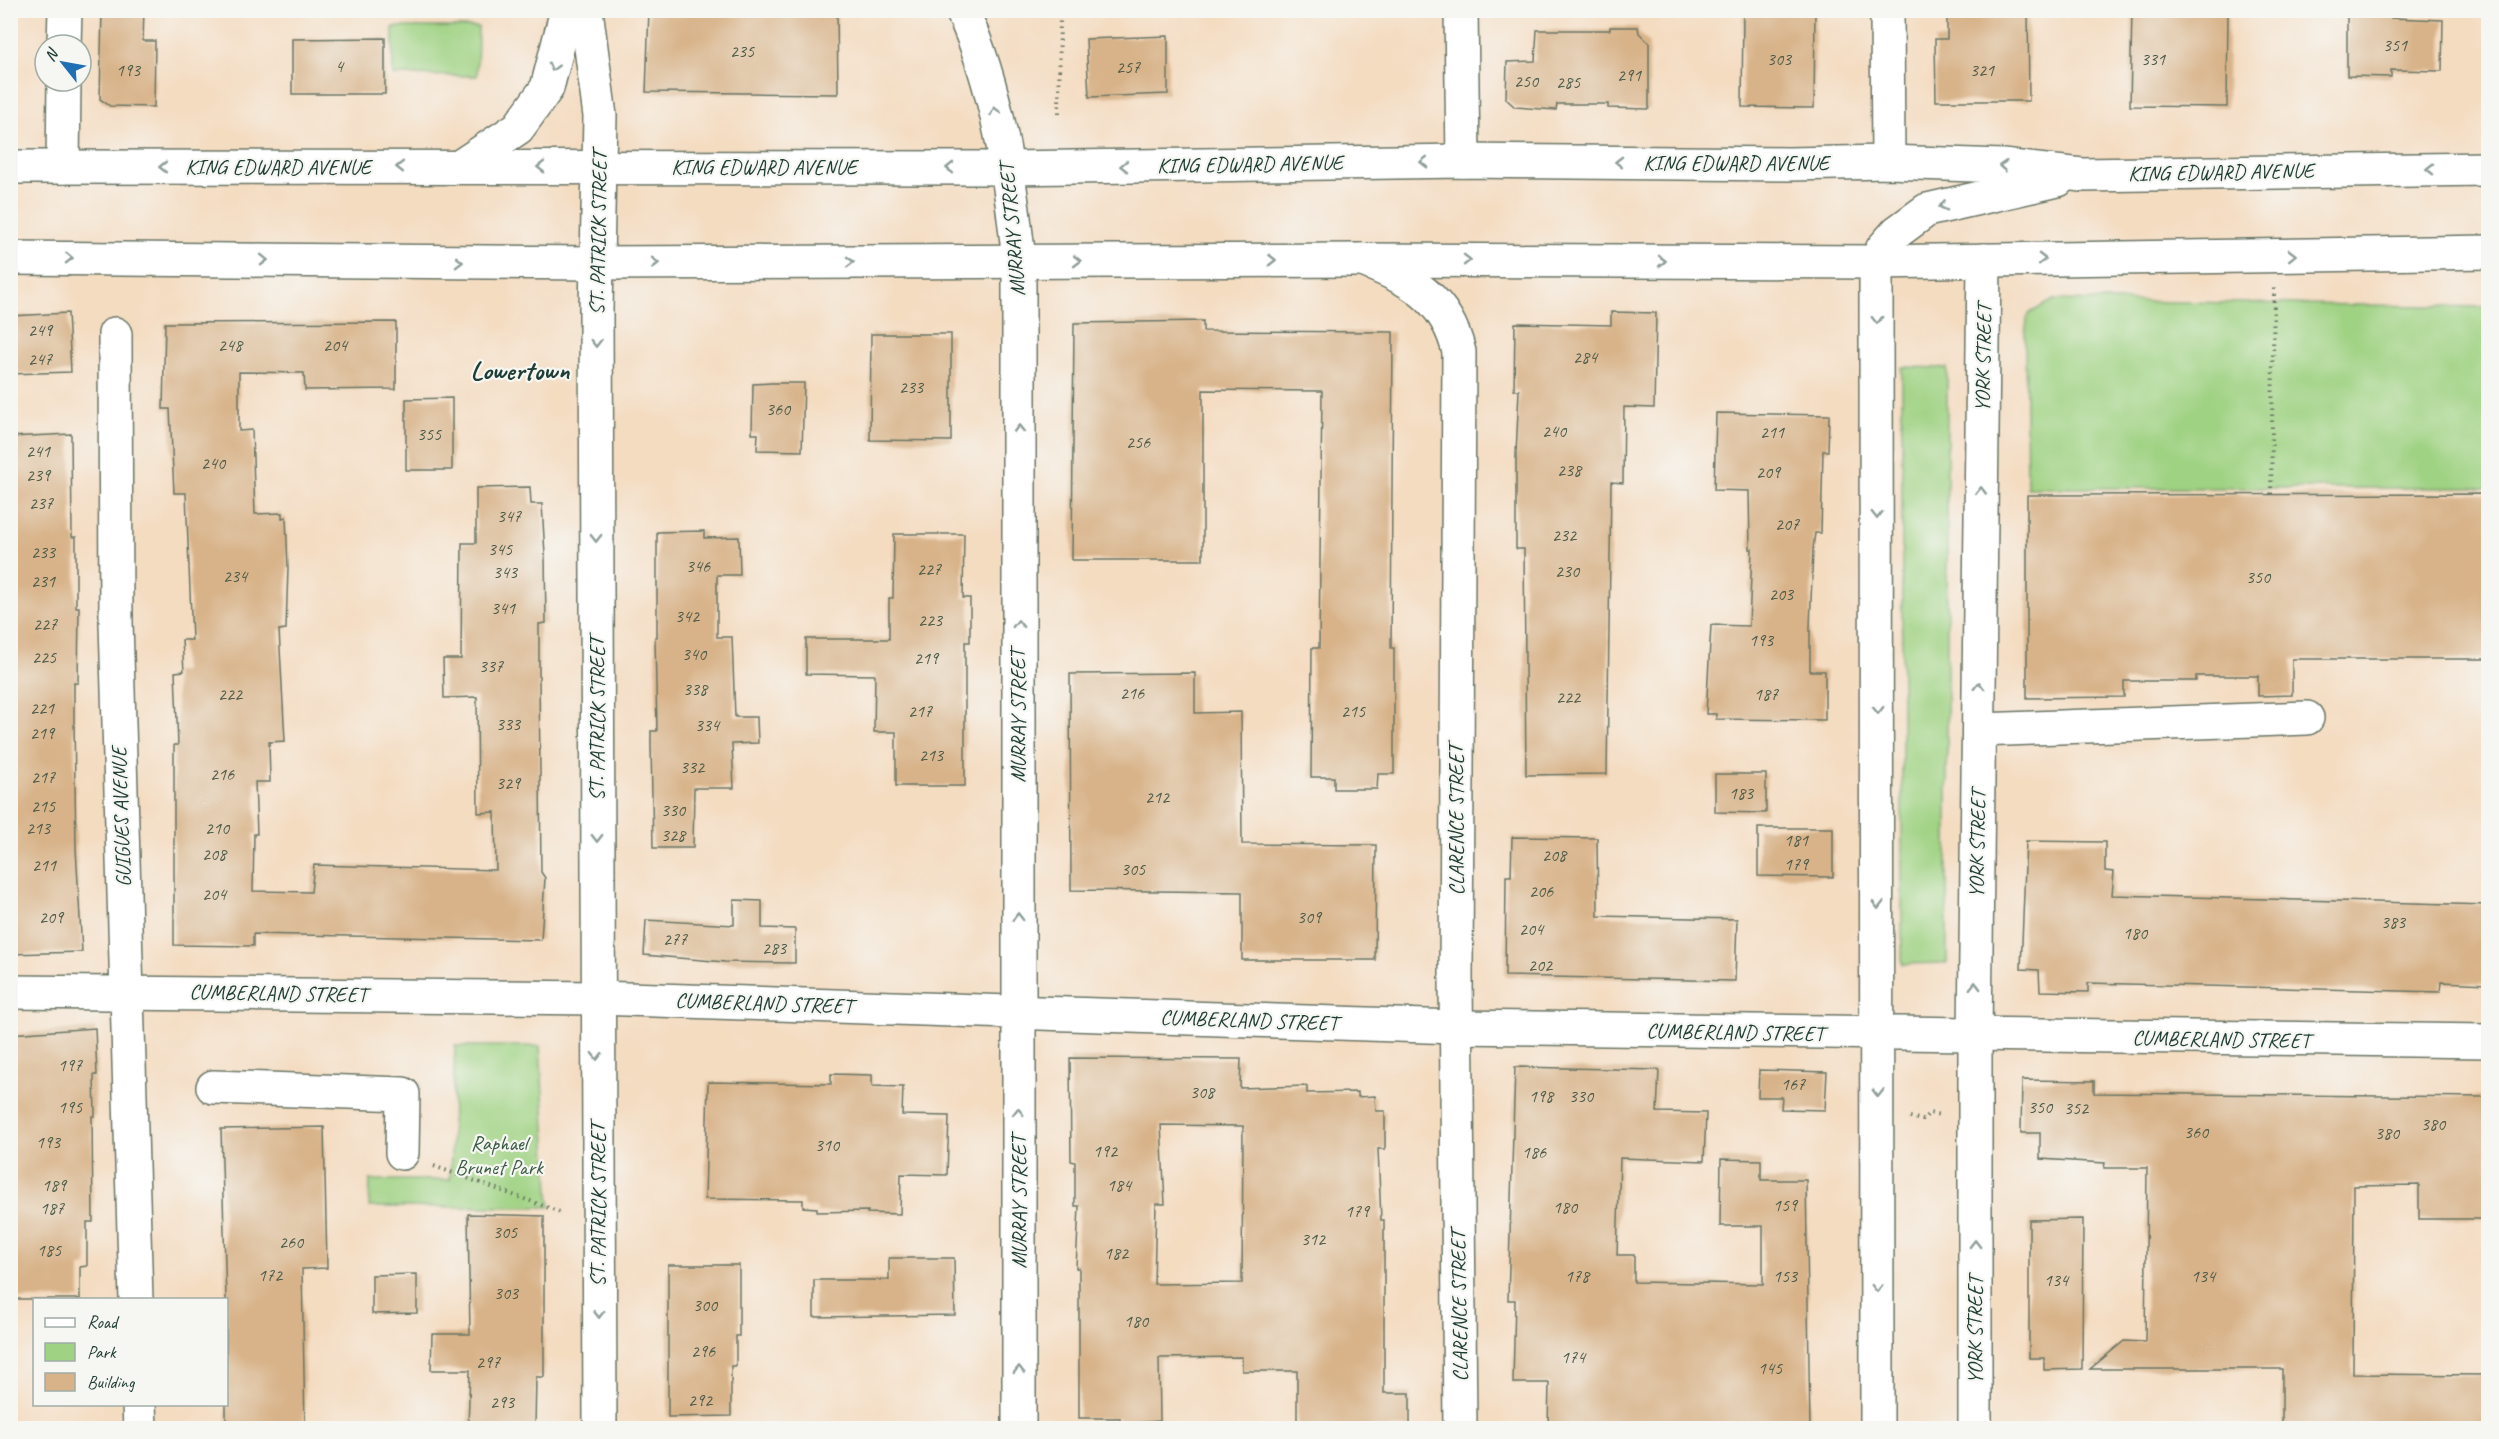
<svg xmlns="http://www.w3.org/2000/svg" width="2499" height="1439" font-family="Caveat,sans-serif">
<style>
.green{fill:#9fd282;stroke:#5f885b;stroke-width:1.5}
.building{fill:#d8b389;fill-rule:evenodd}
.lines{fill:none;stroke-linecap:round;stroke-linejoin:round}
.minor-casing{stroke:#6a7565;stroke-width:36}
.major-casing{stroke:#6a7565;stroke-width:36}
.path{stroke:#6a7565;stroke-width:4;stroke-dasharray:1.5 4.5;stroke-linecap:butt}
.minor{stroke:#fff;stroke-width:33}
.major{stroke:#fff;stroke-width:33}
.oneway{stroke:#8f9e9a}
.labels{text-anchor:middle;stroke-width:4.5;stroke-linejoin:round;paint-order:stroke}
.number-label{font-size:18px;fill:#4d5a49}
.street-label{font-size:21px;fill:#1f3d34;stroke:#f6f6f2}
.park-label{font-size:21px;fill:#395b44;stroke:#f6f6f2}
.district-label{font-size:27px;font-weight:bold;fill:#1f3d34;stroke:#f6f6f2}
</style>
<rect width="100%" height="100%" fill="#f6f6f2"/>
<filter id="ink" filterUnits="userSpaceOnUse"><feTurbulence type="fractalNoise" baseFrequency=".0167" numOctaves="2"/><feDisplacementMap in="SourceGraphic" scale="12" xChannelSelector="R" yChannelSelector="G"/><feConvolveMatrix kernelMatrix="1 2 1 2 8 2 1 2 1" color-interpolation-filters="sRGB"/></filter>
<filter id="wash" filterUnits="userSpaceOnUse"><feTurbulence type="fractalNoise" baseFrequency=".008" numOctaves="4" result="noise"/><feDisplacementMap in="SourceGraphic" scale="24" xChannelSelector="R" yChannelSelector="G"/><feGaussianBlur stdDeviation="1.35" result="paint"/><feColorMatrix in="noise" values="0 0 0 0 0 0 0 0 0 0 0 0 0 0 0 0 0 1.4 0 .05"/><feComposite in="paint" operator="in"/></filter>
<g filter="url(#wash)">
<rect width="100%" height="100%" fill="#f4dcc1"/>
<!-- green -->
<g class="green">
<path d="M393 27H478L477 76 393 75Z"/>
<path d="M2054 300 2488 307V488H2027L2025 334 2028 314Z"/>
<path d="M1902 367 1947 368V963L1902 964Z"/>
<path d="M455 1046H540L550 1207H369L370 1180H450Z"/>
</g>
<g id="blocks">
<!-- building -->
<g class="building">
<path d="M102 10H144L143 41H155L154 107 110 106 100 99Z"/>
<path d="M649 10H837L838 94 646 92Z"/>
<path d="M1743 10H1815L1814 108 1742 107Z"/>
<path d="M1947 10H2028L2029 101H1936L1935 39H1947Z"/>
<path d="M2132 10H2228L2227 107 2130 106Z"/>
<path d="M2347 10H2391V18L2443 20 2442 71 2391 70V77L2347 76Z"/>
<path d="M1610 27H1638L1639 33 1649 43V109L1608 108V104H1557L1556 110 1515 107 1506 99 1507 62 1535 61 1537 30H1610Z"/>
<path d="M1168 36V94L1089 97 1086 39Z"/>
<path d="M385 38V94H292V39Z"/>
<path d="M1611 312 1656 313 1654 408 1624 407 1623 483 1611 482 1607 774 1526 775 1524 549H1516V454L1519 390H1514L1515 323 1611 325Z"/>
<path d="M68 313 71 372 10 374V316Z"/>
<path d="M1203 321V331L1393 332 1391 648H1394V774H1378L1377 789H1334V777H1311L1312 648H1319L1322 391 1203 390V560H1072L1074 323Z"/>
<path d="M396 322V389L305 390 304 373 239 372V431L252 430 255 514 282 513V518L286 517 288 568 286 629 279 630 285 741 269 742 270 782H255L257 834H254L253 891 311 892 314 865 496 870 495 812 478 813 477 697 444 698 443 659H461L462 543H476V488L530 487 531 504H542L545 555 546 623 539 624V678L541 872 545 878 541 940 253 934V946L174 945V745H178L175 672 184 671 182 640H192L186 493H174L170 409H163L165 323Z"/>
<path d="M871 334H951V441L870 440Z"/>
<path d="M771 383H804L802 451 757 450 758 434H752L753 384Z"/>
<path d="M452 398V470H406V399Z"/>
<path d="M1716 413 1829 415 1828 451H1823L1821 533H1815L1813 549 1810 627V671H1825V720L1716 719V714H1706L1711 625 1749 626 1752 549H1750L1749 491 1714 490Z"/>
<path d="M71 434 72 537H76V607H79L78 683H74V720L76 849 82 952 10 954V437Z"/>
<path d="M2488 494V659H2292V695L2258 696V676H2196V681H2124V697L2027 698V495Z"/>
<path d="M704 531V538L739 537 740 575H717V637H732L735 717H757L758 743 732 744 734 788H694L693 848H653L651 745V731H657L655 637H657V532Z"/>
<path d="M894 534H964L963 598H970V642H965V786H896V732H874L875 675 806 674V639H889V598H893Z"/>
<path d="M1195 673V713L1241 712 1242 844 1376 845 1375 960H1242V892L1071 890 1070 674Z"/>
<path d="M1715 774H1766V813L1715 812Z"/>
<path d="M1758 828H1833V877L1758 876Z"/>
<path d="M1512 837 1597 838 1598 916 1737 919 1735 981 1505 976 1506 876H1511Z"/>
<path d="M2026 841 2105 842V871L2114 872 2112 895 2488 905V984L2441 982 2440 992 2088 983V992L2040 991 2039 970 2021 969Z"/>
<path d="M734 900 762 901V928L795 929V963L725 962 644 955 646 920 734 925Z"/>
<path d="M95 1028 97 1075H94L95 1116H92L93 1222H87V1266L80 1267V1299H10V1034Z"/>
<path d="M1070 1058 1241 1059 1240 1088 1307 1086V1093L1358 1092V1097L1375 1096 1376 1111H1385V1149H1378L1381 1220H1384V1393H1410V1428H1297V1371H1242V1357L1159 1358 1160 1421 1120 1424V1418H1079V1268H1076L1079 1206H1075V1162L1071 1161ZM1161 1125 1243 1126 1242 1283 1154 1284 1156 1204H1165Z"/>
<path d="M1515 1067 1659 1070 1657 1112 1706 1113 1704 1161 1620 1158 1617 1255H1634V1282L1763 1284V1226H1720L1721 1159 1761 1160V1180H1806L1810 1428H1548L1549 1383H1513L1515 1300H1508Z"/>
<path d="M1759 1070 1827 1072 1825 1110 1781 1109 1782 1097H1758Z"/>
<path d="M831 1074 872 1075V1086L903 1087 902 1115 949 1116 947 1175 901 1174 900 1214 867 1213 868 1211 817 1212V1208L803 1207V1200L705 1199 708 1082 831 1084Z"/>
<path d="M2022 1080 2094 1081V1093L2488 1097V1219H2419V1185L2354 1186 2353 1374 2488 1375V1428H2282V1369H2090L2124 1341 2145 1342 2147 1168H2104L2105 1163 2040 1159V1133H2021Z"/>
<path d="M324 1127 327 1268 302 1269 305 1428H226V1299L221 1129Z"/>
<path d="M468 1214 544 1216V1377H536L535 1428H468L470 1370H431L432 1334H470Z"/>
<path d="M2083 1219 2082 1369 2044 1370V1358H2029V1220Z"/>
<path d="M889 1258H954L955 1315 814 1317V1280H889Z"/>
<path d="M668 1265H739V1336H736V1366H731V1416L668 1417Z"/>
<path d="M417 1274V1313L372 1314V1275Z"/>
</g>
</g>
</g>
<g filter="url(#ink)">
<use href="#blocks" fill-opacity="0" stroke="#6a7565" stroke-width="1.5"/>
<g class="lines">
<defs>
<g id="minor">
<path d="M1461 10 1463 161"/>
<path d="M1887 10 1888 162"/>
<path d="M64 45 65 10"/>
<path d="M63 167 64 81"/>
<path d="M1363 260C1411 280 1446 297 1459 352L1456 977 1460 1428"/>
<path d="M1876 262 1877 1428"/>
<path d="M115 334 116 622 136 1300"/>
<path d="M1979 730 2307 718"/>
<path d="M10 992 597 998 1456 1027 2488 1041"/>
<path d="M213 1087 403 1094 402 1153"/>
<path d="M139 1404 140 1428"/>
<path d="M1975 1428V1036L1984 260"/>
</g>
<g id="major">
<path d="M586 10 600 116 596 310 600 1428"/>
<path d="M962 10C998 89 1010 176 1019 261V1428"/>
<path d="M10 167 1009 168 1463 161 1788 164 1888 162 2003 166 2082 175 2488 169"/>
<path d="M459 167 518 128 547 88 567 10"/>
<path d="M10 258 596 263 1363 260 1876 262 2488 252"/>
<path d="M1876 262 1883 248 1897 232 1927 210 2058 180"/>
</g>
</defs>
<!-- minor casing -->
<use href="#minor" class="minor-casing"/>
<!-- major casing -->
<use href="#major" class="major-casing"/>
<!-- path -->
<g class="path">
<path d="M1059 113 1060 10"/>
<path d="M2271 494 2274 288"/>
<path d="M1910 1117 1923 1120 1929 1113 1941 1115"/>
<path d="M434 1166 560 1212"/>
</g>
<!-- minor -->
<use href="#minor" class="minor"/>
<!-- major -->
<use href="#major" class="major"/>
</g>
<!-- one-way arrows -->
<defs><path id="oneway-chevron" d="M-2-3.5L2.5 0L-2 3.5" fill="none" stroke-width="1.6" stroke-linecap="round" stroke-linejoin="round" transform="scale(1.5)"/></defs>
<g class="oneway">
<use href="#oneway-chevron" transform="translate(553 67) rotate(105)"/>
<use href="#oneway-chevron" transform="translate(995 111) rotate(-103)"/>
<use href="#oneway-chevron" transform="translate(1424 162) rotate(179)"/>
<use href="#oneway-chevron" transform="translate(1619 162) rotate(-179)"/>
<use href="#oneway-chevron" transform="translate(1124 166) rotate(179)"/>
<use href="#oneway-chevron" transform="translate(2003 166) rotate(-176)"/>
<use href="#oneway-chevron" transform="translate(163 167) rotate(-180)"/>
<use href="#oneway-chevron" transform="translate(400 167) rotate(-180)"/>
<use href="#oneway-chevron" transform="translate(541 167) rotate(180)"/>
<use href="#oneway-chevron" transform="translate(950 168) rotate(-180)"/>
<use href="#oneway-chevron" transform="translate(2430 169) rotate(180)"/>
<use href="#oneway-chevron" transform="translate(1943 206) rotate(166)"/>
<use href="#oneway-chevron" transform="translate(2292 255) rotate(-1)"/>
<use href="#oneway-chevron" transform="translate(69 258) rotate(1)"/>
<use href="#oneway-chevron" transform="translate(2042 259) rotate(-1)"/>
<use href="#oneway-chevron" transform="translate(264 260) rotate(1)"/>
<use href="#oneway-chevron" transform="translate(1272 260)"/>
<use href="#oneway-chevron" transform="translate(1467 260)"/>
<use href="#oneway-chevron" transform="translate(1077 261)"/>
<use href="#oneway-chevron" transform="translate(1662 261)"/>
<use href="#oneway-chevron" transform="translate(459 262) rotate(1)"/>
<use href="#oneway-chevron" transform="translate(850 262)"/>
<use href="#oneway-chevron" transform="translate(655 263)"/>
<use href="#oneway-chevron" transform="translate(1877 320) rotate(90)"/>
<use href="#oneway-chevron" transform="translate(596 343) rotate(90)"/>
<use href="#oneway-chevron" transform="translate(1019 429) rotate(-90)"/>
<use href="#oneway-chevron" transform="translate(1981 491) rotate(-89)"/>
<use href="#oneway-chevron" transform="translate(1877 515) rotate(90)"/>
<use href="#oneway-chevron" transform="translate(596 538) rotate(90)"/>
<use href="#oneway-chevron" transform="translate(1018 624) rotate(-90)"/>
<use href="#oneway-chevron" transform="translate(1979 686) rotate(-89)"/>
<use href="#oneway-chevron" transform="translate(1878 710) rotate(90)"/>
<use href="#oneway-chevron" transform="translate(597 838) rotate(90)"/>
<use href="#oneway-chevron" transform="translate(1878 905) rotate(90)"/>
<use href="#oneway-chevron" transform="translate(1018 917) rotate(-90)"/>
<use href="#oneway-chevron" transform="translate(1975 986) rotate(-89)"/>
<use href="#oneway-chevron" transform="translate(597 1056) rotate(90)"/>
<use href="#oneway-chevron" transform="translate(1878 1093) rotate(90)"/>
<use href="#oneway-chevron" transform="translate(1018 1112) rotate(-90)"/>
<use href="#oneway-chevron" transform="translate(1975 1244) rotate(-90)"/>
<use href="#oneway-chevron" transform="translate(1877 1288) rotate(90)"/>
<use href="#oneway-chevron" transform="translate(599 1314) rotate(90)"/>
<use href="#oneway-chevron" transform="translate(1019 1370) rotate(-90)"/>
</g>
</g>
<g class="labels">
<!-- number labels -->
<g class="number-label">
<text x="2395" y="51">351</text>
<text x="742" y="57">235</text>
<text x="1779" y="65">303</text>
<text x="2153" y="65">331</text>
<text x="339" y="72">4</text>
<text x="1128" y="73">257</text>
<text x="128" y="76">193</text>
<text x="1982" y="76">321</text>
<text x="1629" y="81">291</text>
<text x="1526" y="87">250</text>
<text x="1568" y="88">285</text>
<text x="40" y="336">249</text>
<text x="230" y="351">248</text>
<text x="335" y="351">204</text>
<text x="1585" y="363">284</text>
<text x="40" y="365">247</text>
<text x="911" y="393">233</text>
<text x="778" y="415">360</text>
<text x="1554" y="437">240</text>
<text x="1772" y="438">211</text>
<text x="429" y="440">355</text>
<text x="1138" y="448">256</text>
<text x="38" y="457">241</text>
<text x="213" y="469">240</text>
<text x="1569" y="476">238</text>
<text x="1768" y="478">209</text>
<text x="38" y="481">239</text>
<text x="41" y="509">237</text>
<text x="509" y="522">347</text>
<text x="1787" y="530">207</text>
<text x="1564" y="541">232</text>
<text x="500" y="555">345</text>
<text x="43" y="558">233</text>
<text x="698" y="572">346</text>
<text x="929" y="575">227</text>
<text x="1567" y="577">230</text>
<text x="505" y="578">343</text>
<text x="235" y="582">234</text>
<text x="2258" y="583">350</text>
<text x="43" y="587">231</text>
<text x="1781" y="600">203</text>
<text x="503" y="614">341</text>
<text x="687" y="622">342</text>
<text x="930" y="626">223</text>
<text x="45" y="630">227</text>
<text x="1761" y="646">193</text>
<text x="694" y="660">340</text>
<text x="44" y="663">225</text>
<text x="926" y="664">219</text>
<text x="491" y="672">337</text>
<text x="695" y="695">338</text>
<text x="1132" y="699">216</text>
<text x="230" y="700">222</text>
<text x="1766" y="700">187</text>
<text x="1568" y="703">222</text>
<text x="42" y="714">221</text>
<text x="920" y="717">217</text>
<text x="1353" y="717">215</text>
<text x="508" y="730">333</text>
<text x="707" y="731">334</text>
<text x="42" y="739">219</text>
<text x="931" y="761">213</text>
<text x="692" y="773">332</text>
<text x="222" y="780">216</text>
<text x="43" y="783">217</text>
<text x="508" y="789">329</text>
<text x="1741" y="799">183</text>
<text x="1157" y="803">212</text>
<text x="43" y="812">215</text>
<text x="673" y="816">330</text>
<text x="38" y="834">213</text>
<text x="217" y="834">210</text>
<text x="673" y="841">328</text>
<text x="1796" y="846">181</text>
<text x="214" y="860">208</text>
<text x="1554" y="861">208</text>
<text x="1796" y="870">179</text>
<text x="44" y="871">211</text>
<text x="1133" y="875">305</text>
<text x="1541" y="897">206</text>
<text x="214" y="900">204</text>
<text x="51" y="923">209</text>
<text x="1309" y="923">309</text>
<text x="2393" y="928">383</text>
<text x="1531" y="935">204</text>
<text x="2135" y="939">180</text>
<text x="675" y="945">277</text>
<text x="774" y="954">283</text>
<text x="1540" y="971">202</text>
<text x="70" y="1071">197</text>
<text x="1793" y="1090">167</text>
<text x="1202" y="1098">308</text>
<text x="1541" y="1102">198</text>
<text x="1581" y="1102">330</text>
<text x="70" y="1113">195</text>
<text x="2040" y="1113">350</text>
<text x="2076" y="1114">352</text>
<text x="2433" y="1130">380</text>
<text x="2196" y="1138">360</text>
<text x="2387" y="1139">380</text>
<text x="48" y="1148">193</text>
<text x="827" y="1151">310</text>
<text x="1105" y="1157">192</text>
<text x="1534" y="1158">186</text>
<text x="54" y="1191">189</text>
<text x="1119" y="1191">184</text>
<text x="1785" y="1211">159</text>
<text x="1565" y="1213">180</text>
<text x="52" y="1214">187</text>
<text x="1357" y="1217">179</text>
<text x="505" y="1238">305</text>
<text x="1313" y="1245">312</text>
<text x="291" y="1248">260</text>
<text x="49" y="1256">185</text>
<text x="1116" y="1259">182</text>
<text x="270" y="1281">172</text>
<text x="1577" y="1282">178</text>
<text x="1785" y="1282">153</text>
<text x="2203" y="1282">134</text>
<text x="2056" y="1286">134</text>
<text x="506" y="1299">303</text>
<text x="705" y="1311">300</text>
<text x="1136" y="1327">180</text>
<text x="703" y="1357">296</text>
<text x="1573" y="1363">174</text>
<text x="488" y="1368">297</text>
<text x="1770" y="1374">145</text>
<text x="700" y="1406">292</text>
<text x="502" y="1408">293</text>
</g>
<!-- street labels -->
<g class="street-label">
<text x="1736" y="170">KING EDWARD AVENUE</text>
<text transform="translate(1250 164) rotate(-1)" y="7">KING EDWARD AVENUE</text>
<text x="278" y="174">KING EDWARD AVENUE</text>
<text x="764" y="174">KING EDWARD AVENUE</text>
<text transform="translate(2221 172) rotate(-1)" y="7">KING EDWARD AVENUE</text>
<text transform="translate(1012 230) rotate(-95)" y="7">MURRAY STREET</text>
<text transform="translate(598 233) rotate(-89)" y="7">ST. PATRICK STREET</text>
<text transform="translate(1983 358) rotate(-89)" y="7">YORK STREET</text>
<text transform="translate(1018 716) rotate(-90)" y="7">MURRAY STREET</text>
<text transform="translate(597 719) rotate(-90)" y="7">ST. PATRICK STREET</text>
<text transform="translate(121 817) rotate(-92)" y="7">GUIGUES AVENUE</text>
<text transform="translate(1456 820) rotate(-90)" y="7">CLARENCE STREET</text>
<text transform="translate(1977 844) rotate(-89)" y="7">YORK STREET</text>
<text transform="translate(278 993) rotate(1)" y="7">CUMBERLAND STREET</text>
<text transform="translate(764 1003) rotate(2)" y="7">CUMBERLAND STREET</text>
<text transform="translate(1249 1020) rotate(2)" y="7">CUMBERLAND STREET</text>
<text transform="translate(1735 1032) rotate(1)" y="7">CUMBERLAND STREET</text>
<text transform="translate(2221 1039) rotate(1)" y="7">CUMBERLAND STREET</text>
<text transform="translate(1019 1202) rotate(-90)" y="7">MURRAY STREET</text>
<text transform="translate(598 1205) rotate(-90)" y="7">ST. PATRICK STREET</text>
<text transform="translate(1459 1306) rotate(-91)" y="7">CLARENCE STREET</text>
<text transform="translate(1975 1330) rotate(-90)" y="7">YORK STREET</text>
</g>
<!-- park labels -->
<g class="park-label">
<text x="499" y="1150">Raphael<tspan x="499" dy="24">Brunet Park</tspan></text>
</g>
<!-- district labels -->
<g class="district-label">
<text x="520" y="379">Lowertown</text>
</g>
</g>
<!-- margin -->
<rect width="2499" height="1439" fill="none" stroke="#f6f6f2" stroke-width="36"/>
<!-- legend -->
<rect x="33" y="1298" width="195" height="108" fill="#f6f6f2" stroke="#a0aca6" stroke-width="1.5"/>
<rect x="45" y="1318" width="30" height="9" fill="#ffffff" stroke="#a0aca6" stroke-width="1.5"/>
<text x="87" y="1328" font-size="18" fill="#1f3d34">Road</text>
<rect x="45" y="1343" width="30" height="18" fill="#9fd282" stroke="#a0aca6" stroke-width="1.5"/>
<text x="87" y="1358" font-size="18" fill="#1f3d34">Park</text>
<rect x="45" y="1373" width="30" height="18" fill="#d8b389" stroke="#a0aca6" stroke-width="1.5"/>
<text x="87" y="1388" font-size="18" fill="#1f3d34">Building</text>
<!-- north arrow -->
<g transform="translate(63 63) rotate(301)"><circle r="28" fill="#f6f6f2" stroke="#a0aca6" stroke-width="1.5"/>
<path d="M0-4.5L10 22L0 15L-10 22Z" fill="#1f6fb2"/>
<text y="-9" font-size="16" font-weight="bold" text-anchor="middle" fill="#1f3d34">N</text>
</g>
</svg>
